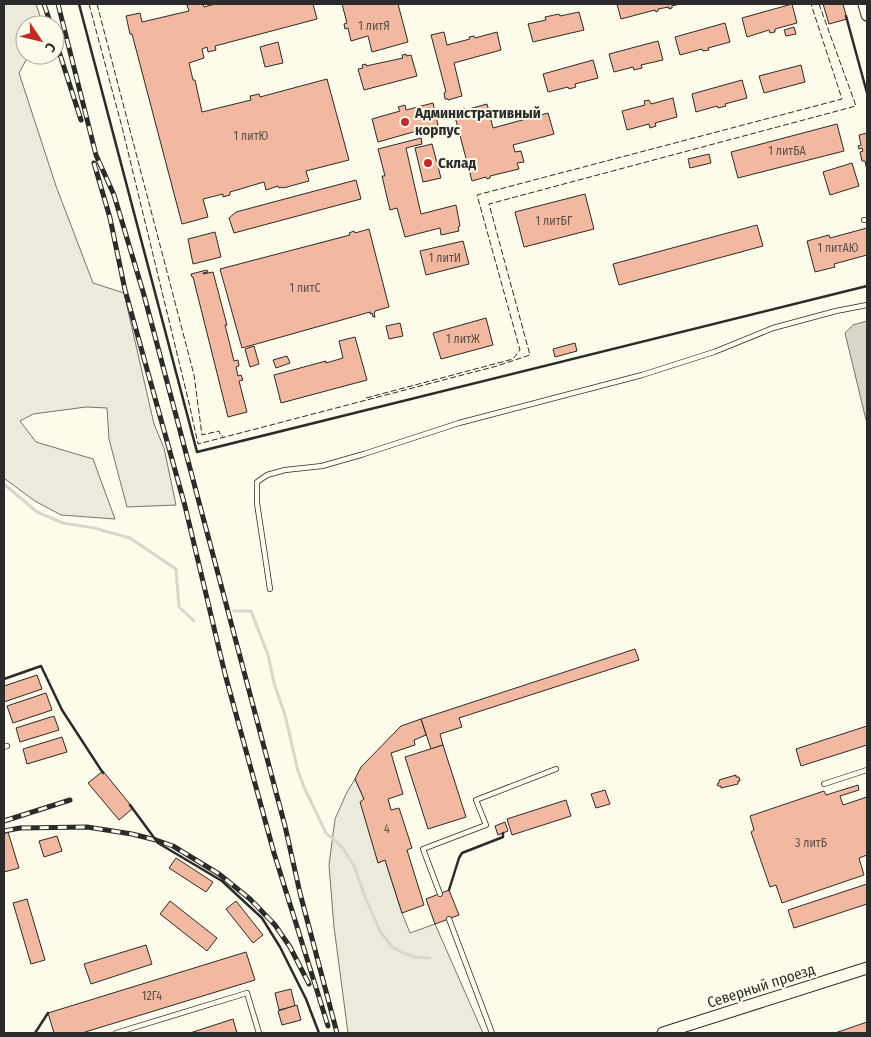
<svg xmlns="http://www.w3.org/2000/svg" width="871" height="1037" font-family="'Fira Sans Condensed',sans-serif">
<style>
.green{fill:#ecebdb;stroke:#74746e}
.water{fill:#d8d7c9;stroke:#74746e}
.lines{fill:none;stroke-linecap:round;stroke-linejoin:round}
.stream{stroke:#d8d7c9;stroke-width:3}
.building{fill:#f2b8a0;stroke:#2b2b2b}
.service-casing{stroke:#2b2b2b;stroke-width:6}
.tertiary-casing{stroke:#2b2b2b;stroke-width:13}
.service{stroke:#fdfbea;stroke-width:4.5}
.tertiary{stroke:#fdfbea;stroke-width:11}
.rail-casing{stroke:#2b2b2b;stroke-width:5}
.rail{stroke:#fdfbea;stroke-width:3;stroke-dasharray:9;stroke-linecap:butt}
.fence{stroke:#2b2b2b;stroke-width:1;stroke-dasharray:6 2.5;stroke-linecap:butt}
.wall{stroke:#2b2b2b;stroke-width:2.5}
.poi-dot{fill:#c62828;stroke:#fdfbea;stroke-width:2}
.labels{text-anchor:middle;stroke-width:4;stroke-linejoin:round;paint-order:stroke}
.number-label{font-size:12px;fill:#5d4e48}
.poi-label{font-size:15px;font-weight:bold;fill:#2b2b2b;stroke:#fdfbea;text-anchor:start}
.street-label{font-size:15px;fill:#2b2b2b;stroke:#fdfbea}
</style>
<rect width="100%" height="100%" fill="#fdfbea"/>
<!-- green -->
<g class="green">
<path d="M4 4H36L43 25H25V55H29L19 73 56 186 93 283 124 293 154 424 164 448 176 505 127 507 109 439 107 408 86 407 33 414 20 421 36 442 93 459 115 519 61 515 35 501 5 479 4 477Z"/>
<path d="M355 779 364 799 378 863 385 860 402 913 410 933 435 924 483 1033H348L334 927 329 865 335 819 347 792Z"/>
</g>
<!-- water -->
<path class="water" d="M867 321V424L845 333 853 325Z"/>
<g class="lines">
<!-- stream -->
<g class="stream">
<path d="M4 484 37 512 63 523 94 528 130 538 176 569 179 607 194 621"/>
<path d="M234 611H251L268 655 274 683 285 715 298 771 304 787 326 833 343 848 355 868 365 897 380 931 392 947 403 953 416 957 430 958"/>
</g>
</g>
<!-- building -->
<g class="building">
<path d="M190 4H203L204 7 215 4H313L317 19 215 46 216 50 208 52 207 47 202 49 204 58 189 63 193 80H195L202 112 251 100 250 96 259 94 260 97 327 79 349 160 306 171 309 181 283 188V187L279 188 278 186 266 190 264 182 230 192V195L223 197V194L203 199 208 217 182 224 132 34H130L126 16 140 13 142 22 189 11 187 5Z"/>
<path d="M342 4H398L408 42 372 52 368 36 351 41 348 28 345 29 344 24 347 23Z"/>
<path d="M617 4H680L672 6V8L669 9V7L658 9V11L656 12 655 10 621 19Z"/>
<path d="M792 4 797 23 775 29V32L770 33 769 30 747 37 742 18Z"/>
<path d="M823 4H843L847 19 829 24Z"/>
<path d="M579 12 584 30 533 42 528 24 546 20 545 17 559 14 560 16Z"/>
<path d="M725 23 730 42 708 48 709 50 703 51 702 49 680 55 675 37Z"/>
<path d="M794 27 796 34 786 36 784 30Z"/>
<path d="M444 32 447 45 470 39 469 37 474 36 475 38 497 32 501 50 454 63 462 96 448 100V99H445L444 93 446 92 431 35Z"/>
<path d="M658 41 663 60 641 65 642 68 634 70 633 67 614 72 609 54Z"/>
<path d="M278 42 283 63 265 67 260 47Z"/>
<path d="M406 54V56L411 55 417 76 364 90 358 69 363 68 362 65 366 64V66L403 58 402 55Z"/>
<path d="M593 60 598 78 575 84 576 87 569 89 568 87 548 92 543 74Z"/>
<path d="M801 65 805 82 764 93 759 76Z"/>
<path d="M742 80 747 98 725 104 726 106 718 108 717 106 696 112 692 94Z"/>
<path d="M673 98 677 117 655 123 656 126 650 128 649 124 627 130 622 111 645 105 644 101 649 100 651 104Z"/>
<path d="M433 103 438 125 378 142 372 119 400 111 398 107 405 105 406 110Z"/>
<path d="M487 104 493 128 548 113 554 134 513 145 515 152 521 151 524 162 517 163 519 169 490 176V178L487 179 486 177 472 181 454 113 460 112V110L464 108 465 110Z"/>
<path d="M837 124 844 151 738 178 731 152Z"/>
<path d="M867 133V171L865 161H862L860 152 863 151 862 148 859 149 858 146 861 145 859 135Z"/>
<path d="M421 138 422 144 406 148 421 214 456 205 460 226 458 227 459 231 441 235 440 228 405 237 397 208 390 210 382 176H385L378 149Z"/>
<path d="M432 144 441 178 423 182 415 148Z"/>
<path d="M709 154 711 163 690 168 688 159Z"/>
<path d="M852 163 859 186 830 195 823 172Z"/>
<path d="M356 180 361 199 234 233 229 218 236 212Z"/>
<path d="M585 194 594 229 524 247 515 212Z"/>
<path d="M757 225 763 246 619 285 613 264Z"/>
<path d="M867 228V255L834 264 835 267 815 272 807 241 829 235 830 238Z"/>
<path d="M369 229 389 307 375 311V312L374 313 375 317H373L372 313 370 314V312L242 348 220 269 350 235 349 233 354 231 355 233Z"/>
<path d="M215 232 221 257 193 264 188 239Z"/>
<path d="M463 241 469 264 426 275 420 251Z"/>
<path d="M207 270 208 272 203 273V274L213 272 227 325H225L234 361 238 360 239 366 236 367 238 376 241 375 243 380 239 381 247 412 228 417 193 277H192L191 274Z"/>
<path d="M486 318 493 345 441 359 433 333Z"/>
<path d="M400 323 403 336 389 339 386 326Z"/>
<path d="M355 337 367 380 281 403 274 375 326 361V363L343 358 339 341Z"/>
<path d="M575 343 577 351 555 357 553 349Z"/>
<path d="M254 346 259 364 250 367 245 349Z"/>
<path d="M287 356 290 363 276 368 273 360Z"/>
<path d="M635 649 639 660 459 718 462 727 440 734 443 745 431 749 421 719Z"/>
<path d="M37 675 42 689 4 702V686Z"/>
<path d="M46 693 52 710 13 723 7 706Z"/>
<path d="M54 716 59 730 20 742 16 728Z"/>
<path d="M421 719 426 735 414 740 415 745 391 753 403 794 388 799 391 810 399 808 412 848 407 850 424 905 402 913 385 860 378 863 360 802 364 799 355 779 361 767 401 726Z"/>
<path d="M867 726V745L801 766 796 749Z"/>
<path d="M62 737 67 752 27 764 23 749Z"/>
<path d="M443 745 466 817 428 829 405 757Z"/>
<path d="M103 771 133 808 119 820 88 783Z"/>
<path d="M736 775V777H739L740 781H738V784L721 788V786H718L717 784 719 783V780Z"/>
<path d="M858 785 859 790 840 796 843 805 867 797V855L859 858 864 875 782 903 776 885 770 887 751 832 754 830 750 816 824 791 826 795Z"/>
<path d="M605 790 610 804 596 808 591 794Z"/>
<path d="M566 800 571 816 512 835 507 819Z"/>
<path d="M505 822 508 831 498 835 495 826Z"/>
<path d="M8 832 19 868 4 872V834Z"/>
<path d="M57 836 62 851 44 857 39 841Z"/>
<path d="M176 858 213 882 206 892 169 868Z"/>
<path d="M867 884V904L794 928 788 910Z"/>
<path d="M449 890 459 915 435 924 426 899Z"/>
<path d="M27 899 45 960 31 964 13 903Z"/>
<path d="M170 901 217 938 207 951 160 914Z"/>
<path d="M236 901 263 935 253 943 226 909Z"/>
<path d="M146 945 152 964 91 984 84 964Z"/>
<path d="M246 952 255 980 82 1033H54L48 1013Z"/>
<path d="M291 989 295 1006 279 1010 275 993Z"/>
<path d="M297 1005 301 1020 282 1025 278 1011Z"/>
<path d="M233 1019 237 1033H190Z"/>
<path d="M867 1022V1032L863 1033H835Z"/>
</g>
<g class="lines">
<defs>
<g id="service">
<path d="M864 220H867"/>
<path d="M270 589 257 503V482L267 475 285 470 322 466 364 454 459 423 642 375 714 352 773 328 836 311 867 305"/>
<path d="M4 747 7 746"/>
<path d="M824 784 867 770"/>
<path d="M440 894 423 849 486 825 476 800 556 769"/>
<path d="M449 919 492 1033"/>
<path d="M116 1033 247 993 259 1033"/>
</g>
<g id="tertiary">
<path d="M864 4 867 15"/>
<path d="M663 1033 867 968"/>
</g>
</defs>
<!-- service casing -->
<use href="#service" class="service-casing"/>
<!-- tertiary casing -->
<use href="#tertiary" class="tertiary-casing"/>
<!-- service -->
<use href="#service" class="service"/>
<!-- tertiary -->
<use href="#tertiary" class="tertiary"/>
<defs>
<g id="rail">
<path d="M44 4 51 25"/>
<path d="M58 4 96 155 114 195 144 295 285 826 300 893 337 1033"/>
<path d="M55 39 81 120"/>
<path d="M94 163 110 218 125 290 185 506 225 674 274 853 328 1026"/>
<path d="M4 821 70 800"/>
<path d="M4 831 20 828 87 827 132 834 156 840 173 846 219 874 250 899 275 925 290 947 309 984"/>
</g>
</defs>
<!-- rail casing -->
<use href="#rail" class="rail-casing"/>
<!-- rail -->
<use href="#rail" class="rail"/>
<!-- fence -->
<g class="fence">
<path d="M89 4 122 127 189 403 198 444 497 366 530 355 489 204 856 106 819 4"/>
<path d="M97 4 194 375 202 435 219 431 221 436H223"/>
<path d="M366 398 513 359 520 350 477 195 842 99 811 4"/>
</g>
<!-- wall -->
<g class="wall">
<path d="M79 4 197 452 867 286"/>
<path d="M846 16 867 93"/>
<path d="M4 679 41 666 62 710 103 773"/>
<path d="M130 805 158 843 222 881 262 918 280 947 306 999 319 1033"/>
<path d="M449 890 459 858 462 853 503 837V833"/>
<path d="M35 1033 48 1013"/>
</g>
</g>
<!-- markers -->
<g class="poi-dot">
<circle cx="405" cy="122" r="5"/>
<circle cx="428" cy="163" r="5"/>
</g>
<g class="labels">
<!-- number labels -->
<g class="number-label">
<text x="374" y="30">1 литЯ</text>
<text x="251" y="140">1 литЮ</text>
<text x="787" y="155">1 литБА</text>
<text x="554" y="225">1 литБГ</text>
<text x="838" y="252">1 литАЮ</text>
<text x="445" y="262">1 литИ</text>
<text x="305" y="292">1 литС</text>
<text x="463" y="343">1 литЖ</text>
<text x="387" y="833">4</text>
<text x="811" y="847">3 литБ</text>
<text x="152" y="1000">12Г4</text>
</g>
<!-- poi labels -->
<g class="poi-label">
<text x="415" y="118">Административный<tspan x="415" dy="17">корпус</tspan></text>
<text x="438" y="168">Склад</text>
</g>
<!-- street labels -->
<g class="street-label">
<text transform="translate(761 986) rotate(-18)" y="5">Северный проезд</text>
</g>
</g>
<!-- border -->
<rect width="871" height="1037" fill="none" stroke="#2b2b2b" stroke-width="10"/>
<!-- north arrow -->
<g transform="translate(40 40) rotate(125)"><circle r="24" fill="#fdfbea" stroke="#a9a89e"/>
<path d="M0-4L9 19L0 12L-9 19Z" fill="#c62828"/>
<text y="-8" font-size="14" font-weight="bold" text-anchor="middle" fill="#2b2b2b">С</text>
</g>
</svg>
